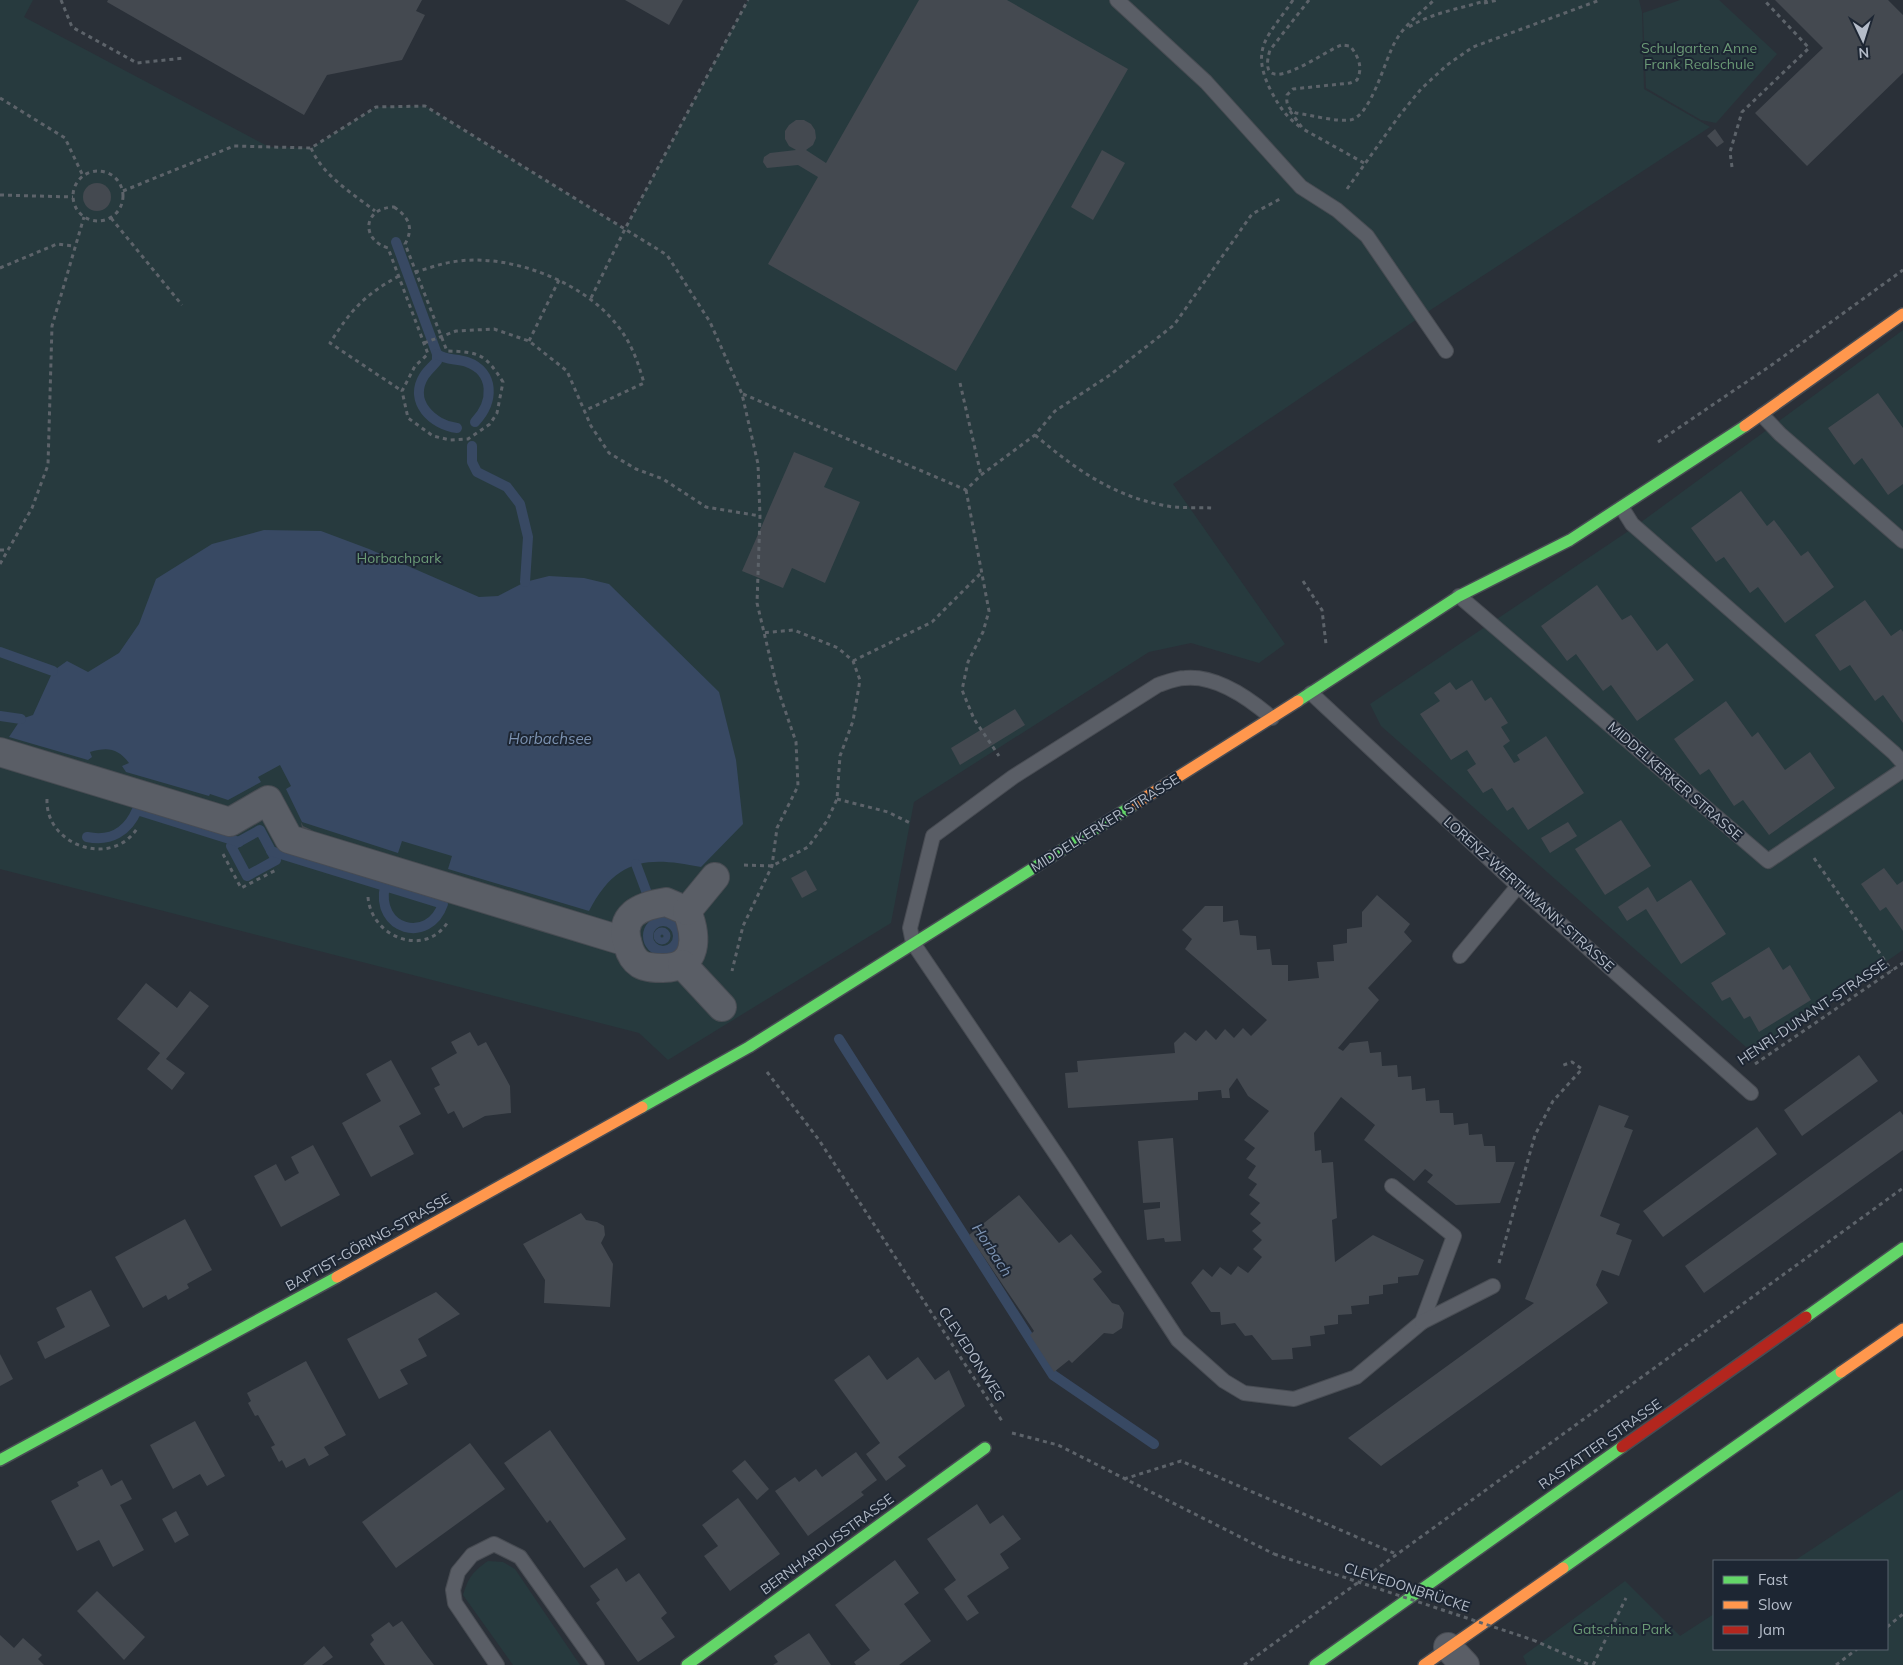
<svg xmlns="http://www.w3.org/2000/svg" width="1903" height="1665" font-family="Mulish,sans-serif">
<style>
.green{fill:#273a3e}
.water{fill:#384963}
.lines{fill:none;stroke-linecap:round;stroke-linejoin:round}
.stream{stroke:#384963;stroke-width:10}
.building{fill:#444950}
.lane-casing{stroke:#484c53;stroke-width:16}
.street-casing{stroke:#484c53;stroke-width:30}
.fast-casing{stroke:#484c53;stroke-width:14}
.slow-casing{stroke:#484c53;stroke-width:14}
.jam-casing{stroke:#484c53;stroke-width:14}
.path{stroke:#5d636a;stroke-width:3;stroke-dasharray:4 4;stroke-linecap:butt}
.lane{stroke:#5a5e66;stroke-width:14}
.street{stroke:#5a5e66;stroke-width:28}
.fast{stroke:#63d668;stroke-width:11}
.slow{stroke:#ff974d;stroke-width:11}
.jam{stroke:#b3261e;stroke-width:11}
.path-bridge{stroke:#5d636a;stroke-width:3;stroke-dasharray:4 4;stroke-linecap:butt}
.labels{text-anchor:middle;stroke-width:4;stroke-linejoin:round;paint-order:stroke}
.park-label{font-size:14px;fill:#6b9a76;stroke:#1d2633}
.street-label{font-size:14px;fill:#b4bcc9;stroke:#1d2633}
.water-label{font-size:15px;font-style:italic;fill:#7c92b1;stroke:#1d2633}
</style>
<rect width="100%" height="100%" fill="#2a3038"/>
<!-- green -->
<g class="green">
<path d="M0 0H33L24 17 269 147 311 148 376 107 425 106 625 229 748 0H1639L1642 12 1644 89 1710 127 1432 309 1173 484 1285 644 1259 663 1191 643 1149 652 914 802 891 923 668 1060 639 1033 0 869Z"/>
<path d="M1680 0H1719L1777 54 1716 123 1701 120 1646 88 1643 13Z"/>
<path d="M1903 330V950L1767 1044 1746 1047 1381 726 1370 704 1633 528Z"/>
<path d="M1903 1489V1665H1527L1523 1656 1625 1581 1680 1636 1714 1614V1649H1887V1561H1794Z"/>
<path d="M488 1561 503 1562 515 1569 580 1665H513L463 1595C468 1578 473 1571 488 1561Z"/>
</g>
<!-- water -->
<path class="water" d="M264 530 321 531 369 549 479 597 498 596 525 582 549 576 584 578 609 584 719 692 736 760 743 824 701 867C648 856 616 858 589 911L448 869 452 856 402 841 398 853 302 822 286 789 291 786 280 765 258 777 261 782 228 800 210 794 209 796 126 772 122 766 129 763C118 748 107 747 90 752L92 757 88 760 9 737 21 719 33 715 53 671 67 661 88 672 119 653 139 624 156 579 212 544Z"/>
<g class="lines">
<!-- stream -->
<g class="stream">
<path d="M396 242 437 354V361C433 366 427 371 424 376 408 402 433 425 457 428"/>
<path d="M437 354C447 361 456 358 467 362 495 372 494 402 475 422"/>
<path d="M472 446V462L477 472 507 487 520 504 528 537 525 582"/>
<path d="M0 652 53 671"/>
<path d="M0 716 21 719"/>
<path d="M260 830 276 860 247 876 231 846Z"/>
<path d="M87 837C111 842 128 831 137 810L239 842"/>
<path d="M271 851 443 904C429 945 375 930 385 886"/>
<path d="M636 864 651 904"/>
<circle cx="663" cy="936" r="15"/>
<circle cx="662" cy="936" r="3.5"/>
<path d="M839 1039 1053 1375 1154 1444"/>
</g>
</g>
<!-- building -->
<g class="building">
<path d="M108 0H422L416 11 425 15 402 60 327 75 304 115 107 2Z"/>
<path d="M625 0H683L669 25Z"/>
<path d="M919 0H1007L1128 69 956 371 768 264 818 177 798 165 767 168 763 162 764 157 770 153 796 150 789 146 785 139V131L789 125 796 120H804L811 124 815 130 816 138 813 145 806 150 826 163Z"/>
<path d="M1775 0H1888L1903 15V73L1807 166 1755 113 1823 48Z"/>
<path d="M1715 129 1724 142 1717 147 1707 136Z"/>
<path d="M1102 150 1125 163 1093 220 1071 207Z"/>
<circle cx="97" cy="197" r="14"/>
<path d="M1878 393 1903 428V484L1888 495 1862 458 1854 465 1828 428Z"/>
<path d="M794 452 833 468 824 487 860 502 825 583 792 568 783 588 742 571Z"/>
<path d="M1741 491 1767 526 1774 520 1801 556 1808 551 1834 587 1785 623 1758 587 1750 593 1724 557 1716 562 1691 528Z"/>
<path d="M1597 585 1622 620 1631 615 1657 651 1667 643 1694 680 1637 721 1611 685 1603 691 1576 654 1567 661 1541 626Z"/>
<path d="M1865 600 1891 636 1901 629 1903 632V723L1883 695 1875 701 1850 665 1840 671 1815 635Z"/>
<path d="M1472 680 1485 701 1491 697 1508 723 1501 727 1510 741 1503 746 1514 763 1520 760 1517 755 1546 736 1584 793 1528 830 1513 807 1507 811 1492 788 1483 793 1467 770 1476 764 1467 750 1451 760 1420 714 1440 701 1434 693 1450 682 1456 690Z"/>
<path d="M1726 701 1752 737 1758 732 1785 770 1810 752 1835 788 1769 835 1743 800 1734 806 1709 769 1700 775 1674 739Z"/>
<path d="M1015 709 1025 725 960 765 951 748Z"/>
<path d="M1621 820 1651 866 1605 895 1575 849Z"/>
<path d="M301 822 303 826 314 831 302 828Z"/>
<path d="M1568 822 1577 836 1550 853 1541 838Z"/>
<path d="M1884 868 1897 885 1903 881V931L1886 907 1880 911 1861 884Z"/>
<path d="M806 870 817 890 802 898 791 878Z"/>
<path d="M1691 880 1726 934 1681 964 1646 909 1627 921 1618 907 1648 887 1657 902Z"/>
<path d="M1377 895 1410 924 1404 932 1412 941 1368 988 1379 1000 1338 1048 1343 1051 1350 1043 1368 1041 1370 1053 1381 1052 1382 1066 1397 1065 1398 1077 1411 1076 1412 1090 1425 1088 1426 1101 1439 1100 1440 1113H1453L1454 1125 1468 1123 1469 1135 1482 1134 1484 1146H1495L1496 1162H1515L1500 1203 1456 1205 1427 1182 1433 1175 1425 1169 1414 1181 1364 1140 1375 1125 1341 1097 1314 1133 1315 1151 1321 1150 1322 1163 1333 1162 1337 1218 1332 1220 1335 1262 1373 1235 1424 1260 1418 1275 1398 1277V1283L1383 1285V1294L1369 1296V1304L1351 1306 1352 1314 1338 1315V1324L1324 1326 1325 1334 1310 1336 1311 1346 1292 1348 1293 1359 1272 1360 1252 1335 1245 1336 1235 1323 1221 1325 1220 1312H1211L1191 1283 1203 1269 1212 1277 1220 1267 1231 1275 1238 1266 1248 1273 1262 1257 1253 1249 1262 1240 1252 1231 1261 1223 1250 1214 1260 1203 1249 1195 1257 1184 1248 1178 1256 1166 1246 1159 1255 1148 1244 1140 1269 1111 1248 1096 1237 1078 1229 1089 1230 1098H1222L1221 1090 1198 1092V1100L1068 1108 1065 1073 1078 1072 1077 1061 1175 1053 1174 1043 1185 1032 1196 1041 1206 1030 1216 1040 1225 1029 1234 1038 1243 1028 1251 1036 1267 1020 1185 949 1192 939 1182 930 1205 906H1223V922L1238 920 1240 935 1256 936 1257 950 1270 949 1272 965H1288V981L1319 978 1317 962 1334 961 1333 945 1347 943V929L1362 927V912Z"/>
<path d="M1769 947 1783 970 1790 965 1811 1000 1759 1032 1750 1016 1744 1019 1730 997 1722 1001 1711 983Z"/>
<path d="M146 983 177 1008 190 991 209 1006 166 1059 185 1073 172 1090 147 1069 160 1053 117 1019Z"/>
<path d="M470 1032 478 1046 486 1042 510 1086 511 1113 485 1116 463 1128 454 1111 448 1114 434 1088 440 1085 431 1068 457 1053 451 1042Z"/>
<path d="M1859 1055 1878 1081 1802 1136 1784 1110Z"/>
<path d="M391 1060 421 1114 399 1126 414 1154 371 1177 342 1123 381 1101 366 1074Z"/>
<path d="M1599 1105 1629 1116 1624 1127 1633 1130 1600 1216 1620 1224 1616 1234 1632 1240 1619 1276 1602 1270 1596 1285 1608 1303 1381 1466 1348 1438 1534 1303 1525 1299Z"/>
<path d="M1900 1111 1903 1115V1150L1704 1293 1685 1266Z"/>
<path d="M1757 1127 1777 1154 1663 1237 1643 1211Z"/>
<path d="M1173 1138 1181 1241 1165 1242 1164 1238 1147 1240 1144 1210 1160 1208V1202L1143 1203 1138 1141Z"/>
<path d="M313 1145 340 1195 281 1227 254 1176 276 1164 285 1181 299 1173 291 1157Z"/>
<path d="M1019 1195 1059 1243 1071 1234 1102 1272 1093 1279 1112 1303 1119 1305 1124 1313 1122 1328 1113 1334 1104 1333 1072 1363 1069 1360 1054 1372 1030 1335 1034 1331 1030 1325 969 1235Z"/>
<path d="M581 1213 586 1220 597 1222 604 1226 605 1235 601 1243 613 1264 610 1307 544 1303 545 1280 523 1244Z"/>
<path d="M185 1219 212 1270 187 1284 189 1288 168 1300 166 1295 143 1308 115 1257Z"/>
<path d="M91 1290 110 1326 45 1359 37 1342 65 1327 56 1308Z"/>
<path d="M436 1292 460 1314 418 1339 427 1356 400 1370 408 1384 379 1399 347 1339Z"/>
<path d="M0 1354 13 1379 0 1386Z"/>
<path d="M869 1355 887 1380 918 1357 935 1380 949 1370 965 1406 898 1457 906 1466 886 1481 866 1454 880 1443 834 1380Z"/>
<path d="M306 1361 346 1435 324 1447 329 1455 309 1466 305 1458 286 1468 282 1460 279 1462 271 1447 275 1445 258 1415 255 1416 248 1403 251 1401 247 1393Z"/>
<path d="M195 1421 225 1476 207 1486 200 1474 173 1489 150 1445Z"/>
<path d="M550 1430 626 1539 584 1568 550 1520 547 1523 504 1463Z"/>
<path d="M470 1443 505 1489 396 1568 362 1522Z"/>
<path d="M856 1452 877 1480 861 1492 864 1495 808 1536 775 1491 795 1477 799 1482 816 1469 822 1477Z"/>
<path d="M745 1460 769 1489 757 1500 732 1471Z"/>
<path d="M102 1469 111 1486 122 1480 132 1499 120 1505 144 1550 113 1567 99 1540 77 1551 51 1501 79 1486 77 1482Z"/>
<path d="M738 1498 780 1554 730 1591 704 1556 718 1546 702 1525Z"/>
<path d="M977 1504 990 1524 1003 1515 1021 1539 1000 1554 1009 1568 967 1596 979 1613 967 1621 944 1589 956 1580 927 1539Z"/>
<path d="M176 1511 189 1535 175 1543 162 1519Z"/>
<path d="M895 1560 919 1593 904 1604 931 1641 899 1665H856L854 1662 870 1650 835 1605Z"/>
<path d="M617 1568 626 1582 639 1573 667 1613 661 1618 675 1637 638 1662 596 1603 600 1600 590 1586Z"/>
<path d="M97 1591 145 1637 124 1660 77 1611Z"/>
<path d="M402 1621 424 1652 434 1665H385L370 1644 374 1640 371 1635 389 1622 393 1627Z"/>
<path d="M809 1633 831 1665H773L778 1662 774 1656Z"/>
<path d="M0 1635 14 1648 23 1638 42 1655 38 1659 44 1665H0Z"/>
<path d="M324 1646 333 1657 322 1665H303Z"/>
</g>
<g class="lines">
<defs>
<g id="lane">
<path d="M1117 0 1206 82 1301 187 1337 210 1367 236 1446 351"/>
<path d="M1762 415 1780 434 1903 541"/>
<path d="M1622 508 1632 524 1894 753 1903 763"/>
<path d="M1459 596 1768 861 1903 770"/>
<path d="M1311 693 1518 886 1751 1093"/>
<path d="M1272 718C1250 699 1216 675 1185 678 1176 678 1167 682 1158 685L1013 777 933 836 910 928 913 943 1064 1166 1178 1340 1224 1381 1244 1393 1294 1399 1356 1377 1422 1322 1454 1236 1392 1186"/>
<path d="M1460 956 1518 886"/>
<path d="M1422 1322 1493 1286"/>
<path d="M497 1665 455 1603 453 1590 458 1572 472 1555 494 1544 520 1557 597 1665"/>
</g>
<g id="street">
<path d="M0 752 230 822 268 800 289 839 627 942"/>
<path d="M666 902 687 911C697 936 699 968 663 968 656 968 647 968 640 964 634 960 630 953 628 945 618 915 640 906 666 902Z"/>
<path d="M687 911 715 877"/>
<path d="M682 964 722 1007"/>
<path d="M1448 1647 1465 1665"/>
</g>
<g id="fast">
<path d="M1298 701 1459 596 1570 540 1745 426"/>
<path d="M642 1107 749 1047 1135 804"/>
<path d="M1806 1317 1903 1248"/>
<path d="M0 1460 337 1277"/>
<path d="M1563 1568 1841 1372"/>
<path d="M687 1665 985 1448"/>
<path d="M1315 1665 1622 1447"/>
</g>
<g id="slow">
<path d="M1745 426 1903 314"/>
<path d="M1135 804 1298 701"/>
<path d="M337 1277 642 1107"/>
<path d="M1841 1372 1903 1329"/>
<path d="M1424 1665 1563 1568"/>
</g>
<path id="jam" d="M1622 1447 1806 1317"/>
</defs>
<!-- lane casing -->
<use href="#lane" class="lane-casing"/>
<!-- street casing -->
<use href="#street" class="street-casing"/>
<!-- fast casing -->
<use href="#fast" class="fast-casing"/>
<!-- slow casing -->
<use href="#slow" class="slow-casing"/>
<!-- jam casing -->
<use href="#jam" class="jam-casing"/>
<!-- path -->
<g class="path">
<path d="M61 0 72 27 137 63 184 58"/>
<path d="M1293 0C1269 36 1249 47 1271 91 1280 108 1287 118 1303 129"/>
<path d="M1309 0 1270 50C1253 106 1328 48 1342 45 1344 45 1348 46 1350 46 1359 57 1363 68 1357 80L1350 83 1293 89 1287 95C1286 104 1288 109 1296 113 1311 115 1336 122 1350 120 1371 117 1385 59 1395 42 1404 25 1421 13 1434 0"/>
<path d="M1484 3 1498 0"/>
<path d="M1409 27C1433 12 1461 9 1487 0"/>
<path d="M0 98 65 138 83 176"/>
<path d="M1290 111 1303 129 1364 163"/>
<path d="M311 148C323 176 352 193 375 211"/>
<path d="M1732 167 1730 152 1742 112 1809 48 1764 0"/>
<circle cx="98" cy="196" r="25"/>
<path d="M1347 189 1399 116 1421 89 1447 65 1473 47 1600 0"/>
<path d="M123 191 234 146 311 148 376 107 425 106 667 255 710 322 742 394 758 464 760 516 757 603 777 687 796 742 798 786 777 828 772 866 743 926 732 971"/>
<path d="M0 195 73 197"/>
<path d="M394 207C409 217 414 228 405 244L447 351C480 352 485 354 503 382L497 413 490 424 468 439 450 440 433 436 408 418 402 391 415 366 428 354 388 248C361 240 362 208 394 207Z"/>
<path d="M111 218 182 305"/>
<path d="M0 268 57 244 74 246"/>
<path d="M415 272C427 269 439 264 452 262 507 252 583 281 617 325 631 342 638 362 644 383L584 411"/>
<path d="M399 276C364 295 351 310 330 343L402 391"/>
<path d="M591 298 625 229 748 0"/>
<path d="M529 341 559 280"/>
<path d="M424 343 456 331 494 329 529 341 567 371 591 426 609 453 636 469 663 479 706 507 760 516"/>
<path d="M960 383 981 475"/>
<path d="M743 394 966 490 981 475 1035 435 1055 411 1110 375 1174 325 1252 214 1280 199"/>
<path d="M1035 435C1074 468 1111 495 1162 505 1178 509 1196 507 1212 508"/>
<path d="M1658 442 1773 364 1903 270"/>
<path d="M966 490 989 611 983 632 968 662 962 690 974 719 999 756"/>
<path d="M0 550H7"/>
<path d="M0 564 32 508 48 465 52 326 84 217"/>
<path d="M1303 581 1322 610 1326 644"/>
<path d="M853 661 932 622 980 574"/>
<path d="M47 799C45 846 113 869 138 827"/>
<path d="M837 799 888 812 912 824"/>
<path d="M223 854 241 888 278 869"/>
<path d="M1814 858 1892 971"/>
<path d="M744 865 772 866 808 847 827 821 837 799 840 756 853 721 860 680 853 661 838 648 794 630 762 633"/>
<path d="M368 897C371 938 427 959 449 920"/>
<path d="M1755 1064 1903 963"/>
<path d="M767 1072 819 1140 1002 1421"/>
<path d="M1499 1263 1535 1135 1553 1101 1582 1069 1572 1062 1561 1066"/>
<path d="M1012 1433 1058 1445 1274 1554"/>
<path d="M1124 1479 1181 1461 1396 1554"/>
<path d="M1887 1627 1903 1614"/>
<path d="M1533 1640 1590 1665"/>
<path d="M1244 1665 1903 1188"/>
<path d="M1593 1665 1626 1598"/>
<path d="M1836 1665 1857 1649"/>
</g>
<!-- lane -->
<use href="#lane" class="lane"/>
<!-- street -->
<use href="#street" class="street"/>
<!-- fast -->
<use href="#fast" class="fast"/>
<!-- slow -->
<use href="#slow" class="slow"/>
<!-- jam -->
<use href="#jam" class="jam"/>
<!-- path-bridge -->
<path class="path-bridge" d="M1274 1554 1533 1640"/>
</g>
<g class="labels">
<!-- park labels -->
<g class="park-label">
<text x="1699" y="53">Schulgarten Anne<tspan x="1699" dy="16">Frank Realschule</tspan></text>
<text x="399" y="563">Horbachpark</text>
<text x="1622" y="1634">Gatschina Park</text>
</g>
<!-- street labels -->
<g class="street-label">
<text transform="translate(1675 781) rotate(41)" y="5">MIDDELKERKER STRASSE</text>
<text transform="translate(1105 823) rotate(-32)" y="5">MIDDELKERKER STRASSE</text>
<text transform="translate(1529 894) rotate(42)" y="5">LORENZ-WERTHMANN-STRASSE</text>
<text transform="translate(1812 1012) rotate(-34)" y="5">HENRI-DUNANT-STRASSE</text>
<text transform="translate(368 1242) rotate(-29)" y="5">BAPTIST-GÖRING-STRASSE</text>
<text transform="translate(972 1354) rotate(57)" y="5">CLEVEDONWEG</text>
<text transform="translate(1600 1444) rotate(-35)" y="5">RASTATTER STRASSE</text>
<text transform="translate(827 1544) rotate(-36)" y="5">BERNHARDUSSTRASSE</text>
<text transform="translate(1407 1587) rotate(18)" y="5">CLEVEDONBRÜCKE</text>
</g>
<!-- water labels -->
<g class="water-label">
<text x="550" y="744">Horbachsee</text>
<text transform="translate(992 1250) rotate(57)" y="5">Horbach</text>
</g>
</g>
<!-- legend -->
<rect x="1713" y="1560" width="175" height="90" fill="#1d2633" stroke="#59626f"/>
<rect x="1723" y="1576" width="25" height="8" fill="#63d668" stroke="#59626f"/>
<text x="1758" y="1585" font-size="15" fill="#b4bcc9">Fast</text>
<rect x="1723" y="1601" width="25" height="8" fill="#ff974d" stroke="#59626f"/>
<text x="1758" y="1610" font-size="15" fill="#b4bcc9">Slow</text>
<rect x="1723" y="1626" width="25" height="8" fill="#b3261e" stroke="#59626f"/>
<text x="1758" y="1635" font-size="15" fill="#b4bcc9">Jam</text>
<!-- north arrow -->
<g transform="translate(1863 40) rotate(176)" stroke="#1d2633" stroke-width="4" paint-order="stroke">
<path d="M0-4L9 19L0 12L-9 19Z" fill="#b4bcc9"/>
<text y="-8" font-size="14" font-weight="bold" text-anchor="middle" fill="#b4bcc9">N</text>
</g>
</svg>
